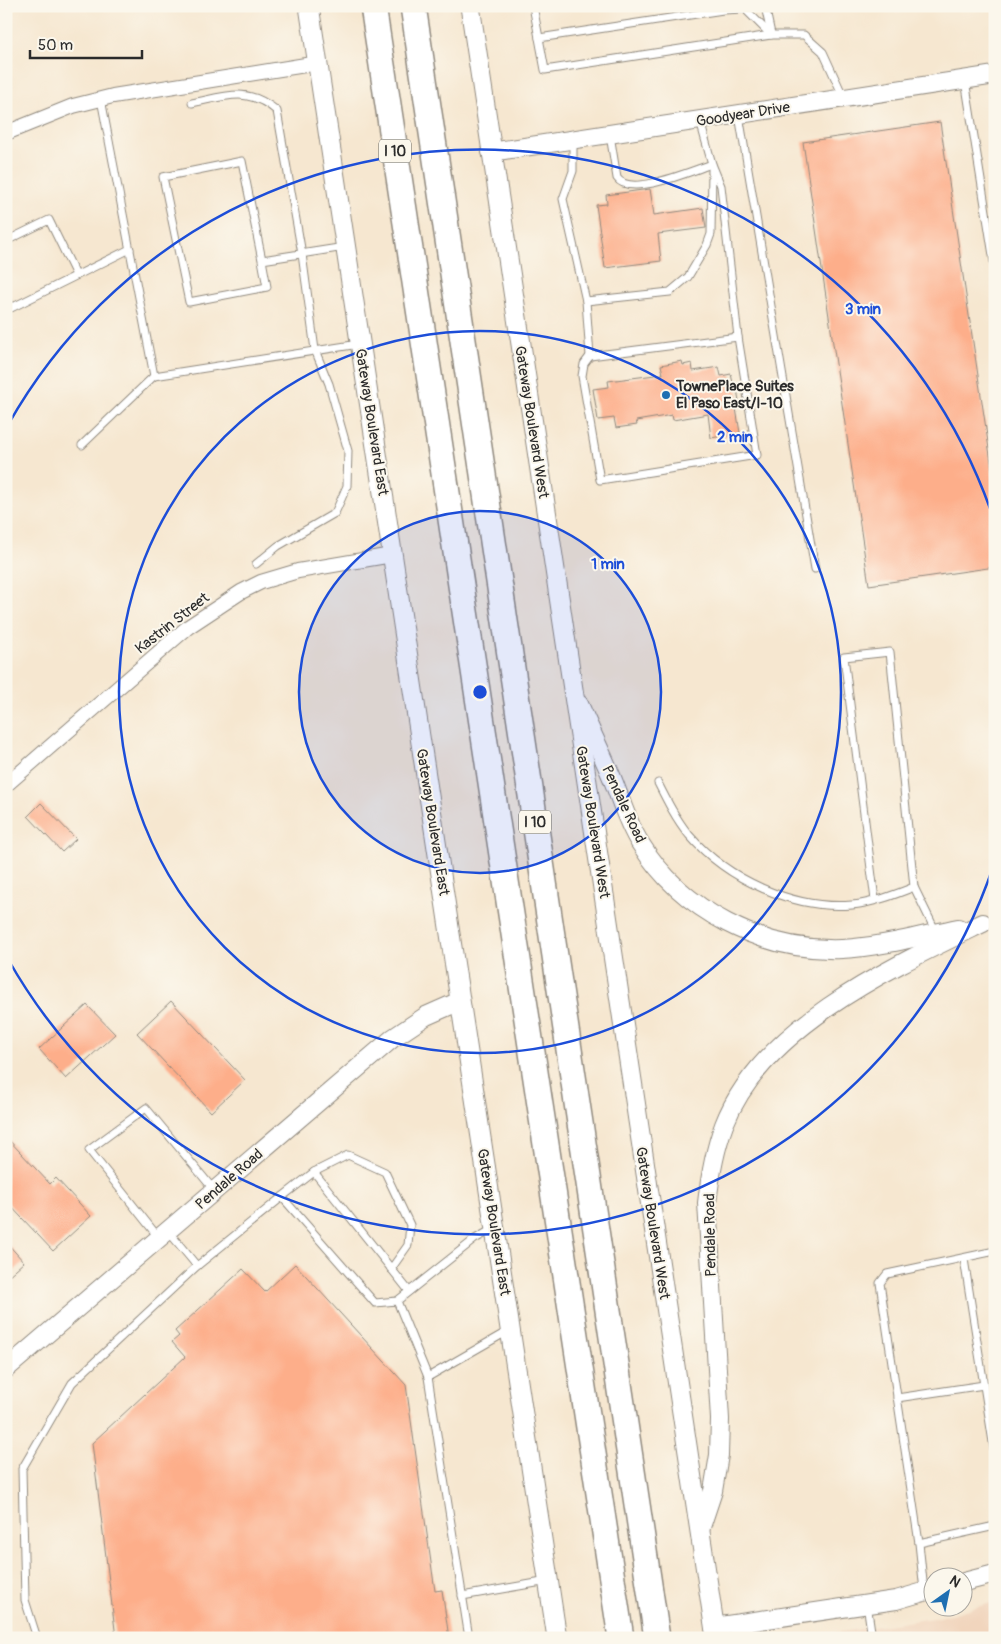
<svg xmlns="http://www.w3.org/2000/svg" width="1001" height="1644" font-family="Pangolin,sans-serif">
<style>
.built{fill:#f1d5bd}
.building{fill:#fdae8a}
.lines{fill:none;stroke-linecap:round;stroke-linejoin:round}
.service-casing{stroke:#90897e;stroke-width:9}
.minor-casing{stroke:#90897e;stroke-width:16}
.tertiary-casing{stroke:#90897e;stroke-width:20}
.secondary-casing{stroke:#90897e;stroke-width:21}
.motorway-casing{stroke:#90897e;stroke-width:28}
.service{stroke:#fff;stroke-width:7}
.minor{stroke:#fff;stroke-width:14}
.tertiary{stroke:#fff;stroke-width:18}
.secondary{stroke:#fff;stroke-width:19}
.motorway{stroke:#fff;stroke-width:25}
.ring{fill:none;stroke:#1d4ed8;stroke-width:2.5}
.poi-dot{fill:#1f6fb2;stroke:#fbf7ec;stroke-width:2}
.labels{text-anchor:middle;stroke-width:4;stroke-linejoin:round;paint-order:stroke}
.shield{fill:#fbf7ec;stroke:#696865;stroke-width:1}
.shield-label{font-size:14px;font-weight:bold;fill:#2b2b2b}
.street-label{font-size:15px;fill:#2b2b2b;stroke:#fbf7ec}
.poi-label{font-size:15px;font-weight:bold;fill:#2b2b2b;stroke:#fbf7ec;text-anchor:start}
.centre{fill:#1d4ed8;stroke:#fbf7ec;stroke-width:2.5}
.ring-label{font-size:15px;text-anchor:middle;font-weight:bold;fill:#1d4ed8;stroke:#fbf7ec;stroke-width:4;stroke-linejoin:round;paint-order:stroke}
</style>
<rect width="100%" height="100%" fill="#fbf7ec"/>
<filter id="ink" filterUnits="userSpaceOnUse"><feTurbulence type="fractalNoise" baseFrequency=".02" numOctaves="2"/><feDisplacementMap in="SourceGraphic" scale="10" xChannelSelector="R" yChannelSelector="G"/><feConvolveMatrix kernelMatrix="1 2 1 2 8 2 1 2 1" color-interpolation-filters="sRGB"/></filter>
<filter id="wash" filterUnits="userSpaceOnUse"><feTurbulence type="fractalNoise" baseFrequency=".0096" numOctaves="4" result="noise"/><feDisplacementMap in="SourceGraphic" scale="20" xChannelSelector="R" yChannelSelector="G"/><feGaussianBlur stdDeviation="1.12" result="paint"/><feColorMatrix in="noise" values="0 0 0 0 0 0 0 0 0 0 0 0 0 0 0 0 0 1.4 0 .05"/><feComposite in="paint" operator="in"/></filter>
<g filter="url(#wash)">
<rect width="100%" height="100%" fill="#f6e7d0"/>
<!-- built -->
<path class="built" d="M995 1602V1638H802L940 1617Z"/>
<g id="blocks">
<!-- building -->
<g class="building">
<path d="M940 122 995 489V567L869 585 803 142Z"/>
<path d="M650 189 654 215 703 208 706 228 658 234 661 261 605 268 596 205 607 204 606 195Z"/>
<path d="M682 361 683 365 692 363 693 371 719 367 721 376 731 374 733 383H736L739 401 735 402 740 433 711 438 708 414 673 420 672 415 636 421 637 425 616 428 614 418 598 420 593 389 609 387 608 381 663 374 661 365Z"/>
<path d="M41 803 76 839 62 852 28 816Z"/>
<path d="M171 1001 245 1080 211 1112 137 1033Z"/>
<path d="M87 1005 115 1034 66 1079 39 1049Z"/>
<path d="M6 1137 50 1184 56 1178 91 1216 53 1251 6 1201Z"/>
<path d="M6 1242 24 1262 6 1278Z"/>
<path d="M295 1264 406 1385 435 1591 442 1590 449 1638H116L92 1443 185 1357 172 1342 179 1336 175 1331 243 1269 265 1292Z"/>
</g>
</g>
</g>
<g filter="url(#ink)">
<use href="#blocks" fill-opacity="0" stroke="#90897e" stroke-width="1"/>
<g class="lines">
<defs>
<g id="service">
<path d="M533 6 545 70 771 35H804L823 52 844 98"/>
<path d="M765 6 771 34"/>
<path d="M539 38 723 10 745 9 771 35"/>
<path d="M965 80 995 268"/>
<path d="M101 99 154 376 359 344"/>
<path d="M192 103C227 96 247 86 277 111L302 254 315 350 329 384 348 451 347 486 335 513 278 546 256 564"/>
<path d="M739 115 815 569"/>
<path d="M610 135 617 178C630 198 693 170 712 164"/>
<path d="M573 140V171L563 199 586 301 670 292 688 277 707 245 711 234 712 169"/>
<path d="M6 241 49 220 76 275"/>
<path d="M262 260 242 161 163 177 189 302 267 287 262 260 345 247"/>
<path d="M6 297 11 308 130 249"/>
<path d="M586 301 590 356 738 337 721 186 712 164 700 121"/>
<path d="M590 356 584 364 582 376 600 480 757 455 738 337"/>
<path d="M82 445 154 376"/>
<path d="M658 783C667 801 676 819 689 835 727 879 793 910 852 905 873 903 894 895 914 887"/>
<path d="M875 900 844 657 890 652 914 887 936 932"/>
<path d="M314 1172 409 1291"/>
<path d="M282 1197 314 1172 348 1155 385 1172 410 1225 408 1245 391 1269"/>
<path d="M159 1238 89 1150 146 1108 214 1190"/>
<path d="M964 1259 995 1455"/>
<path d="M197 1266 282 1197 375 1303 397 1301 475 1239 493 1229"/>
<path d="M397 1301 428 1377 469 1638"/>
<path d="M428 1377 508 1331"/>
<path d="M897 1398 984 1385"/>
<path d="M919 1543 995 1526"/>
<path d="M924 1591 919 1543 880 1283 887 1274 995 1251"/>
<path d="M462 1596 548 1581"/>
<path d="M867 1604 872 1638"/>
<path d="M37 1638 25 1600 22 1469 72 1383 197 1266 168 1231"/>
</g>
<g id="minor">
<path d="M6 133 73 106 113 96 318 63"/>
<path d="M6 785 188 627 241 592 261 582 298 571 392 555"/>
</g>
<g id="tertiary">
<path d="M491 152 995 75"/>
<path d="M579 704C589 727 600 750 610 773 620 796 626 821 640 843 682 911 762 952 842 949 881 947 920 936 958 928"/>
<path d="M6 1369 393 1038 426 1016 460 1001"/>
<path d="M700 1530 713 1491 719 1455 720 1419 707 1203C710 1177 715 1149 724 1125 762 1026 894 966 983 923"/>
<path d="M964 1582 995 1574"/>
<path d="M714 1627 896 1600 934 1589"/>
</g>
<g id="secondary">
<path d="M309 6 557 1638"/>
<path d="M470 6 716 1638"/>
</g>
<g id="motorway">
<path d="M373 6 621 1638"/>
<path d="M413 6 657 1638"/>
</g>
</defs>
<!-- service casing -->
<use href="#service" class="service-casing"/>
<!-- minor casing -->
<use href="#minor" class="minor-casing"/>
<!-- tertiary casing -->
<use href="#tertiary" class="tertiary-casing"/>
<!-- secondary casing -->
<use href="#secondary" class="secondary-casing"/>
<!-- motorway casing -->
<use href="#motorway" class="motorway-casing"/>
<!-- service -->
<use href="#service" class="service"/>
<!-- minor -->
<use href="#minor" class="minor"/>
<!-- tertiary -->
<use href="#tertiary" class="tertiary"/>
<!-- secondary -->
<use href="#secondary" class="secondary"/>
<!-- motorway -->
<use href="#motorway" class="motorway"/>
</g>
</g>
<!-- distance rings -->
<circle cx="480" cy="692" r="181" fill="#1d4ed8" fill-opacity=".12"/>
<g class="ring">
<circle cx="480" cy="692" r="181"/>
<circle cx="480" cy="692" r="361"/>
<path d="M994 864A542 542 0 0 1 8 959M8 425A542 542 0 0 1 994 520"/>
</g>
<!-- markers -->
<circle class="poi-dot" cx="666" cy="395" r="5"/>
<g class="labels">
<!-- shield labels -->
<g class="shield">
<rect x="379" y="139.5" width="32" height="23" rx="4"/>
<rect x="519" y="810.5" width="32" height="23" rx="4"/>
</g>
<g class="shield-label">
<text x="395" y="156">I 10</text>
<text x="535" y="827">I 10</text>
</g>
<!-- street labels -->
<g class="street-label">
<text transform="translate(743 114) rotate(-9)" y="5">Goodyear Drive</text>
<text transform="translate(372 422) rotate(81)" y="5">Gateway Boulevard East</text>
<text transform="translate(532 422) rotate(81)" y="5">Gateway Boulevard West</text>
<text transform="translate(172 623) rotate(-38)" y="5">Kastrin Street</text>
<text transform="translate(624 804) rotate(65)" y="5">Pendale Road</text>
<text transform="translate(433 822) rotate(81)" y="5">Gateway Boulevard East</text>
<text transform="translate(593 822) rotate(81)" y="5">Gateway Boulevard West</text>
<text transform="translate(229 1179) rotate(-41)" y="5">Pendale Road</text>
<text transform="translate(494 1222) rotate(81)" y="5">Gateway Boulevard East</text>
<text transform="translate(653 1223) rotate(81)" y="5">Gateway Boulevard West</text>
<text transform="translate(710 1235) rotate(-91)" y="5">Pendale Road</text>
</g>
<!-- poi labels -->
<g class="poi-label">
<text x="676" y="391">TownePlace Suites<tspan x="676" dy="17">El Paso East/I-10</tspan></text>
</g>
</g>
<circle cx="480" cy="692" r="8" class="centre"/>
<g class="ring-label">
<text x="863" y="314">3 min</text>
<text x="735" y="442">2 min</text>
<text x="608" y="569">1 min</text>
</g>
<!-- margin -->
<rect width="1001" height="1644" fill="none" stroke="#fbf7ec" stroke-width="25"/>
<!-- north arrow -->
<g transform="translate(948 1592) rotate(33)"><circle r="24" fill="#fbf7ec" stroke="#a8a59f"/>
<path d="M0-4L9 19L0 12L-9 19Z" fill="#1f6fb2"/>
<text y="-8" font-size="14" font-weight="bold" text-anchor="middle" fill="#2b2b2b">N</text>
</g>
<!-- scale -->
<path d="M30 50v8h112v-8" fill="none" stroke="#2b2b2b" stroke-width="2.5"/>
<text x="38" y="50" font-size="15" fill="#2b2b2b" stroke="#fbf7ec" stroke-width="4" paint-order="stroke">50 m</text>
</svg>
